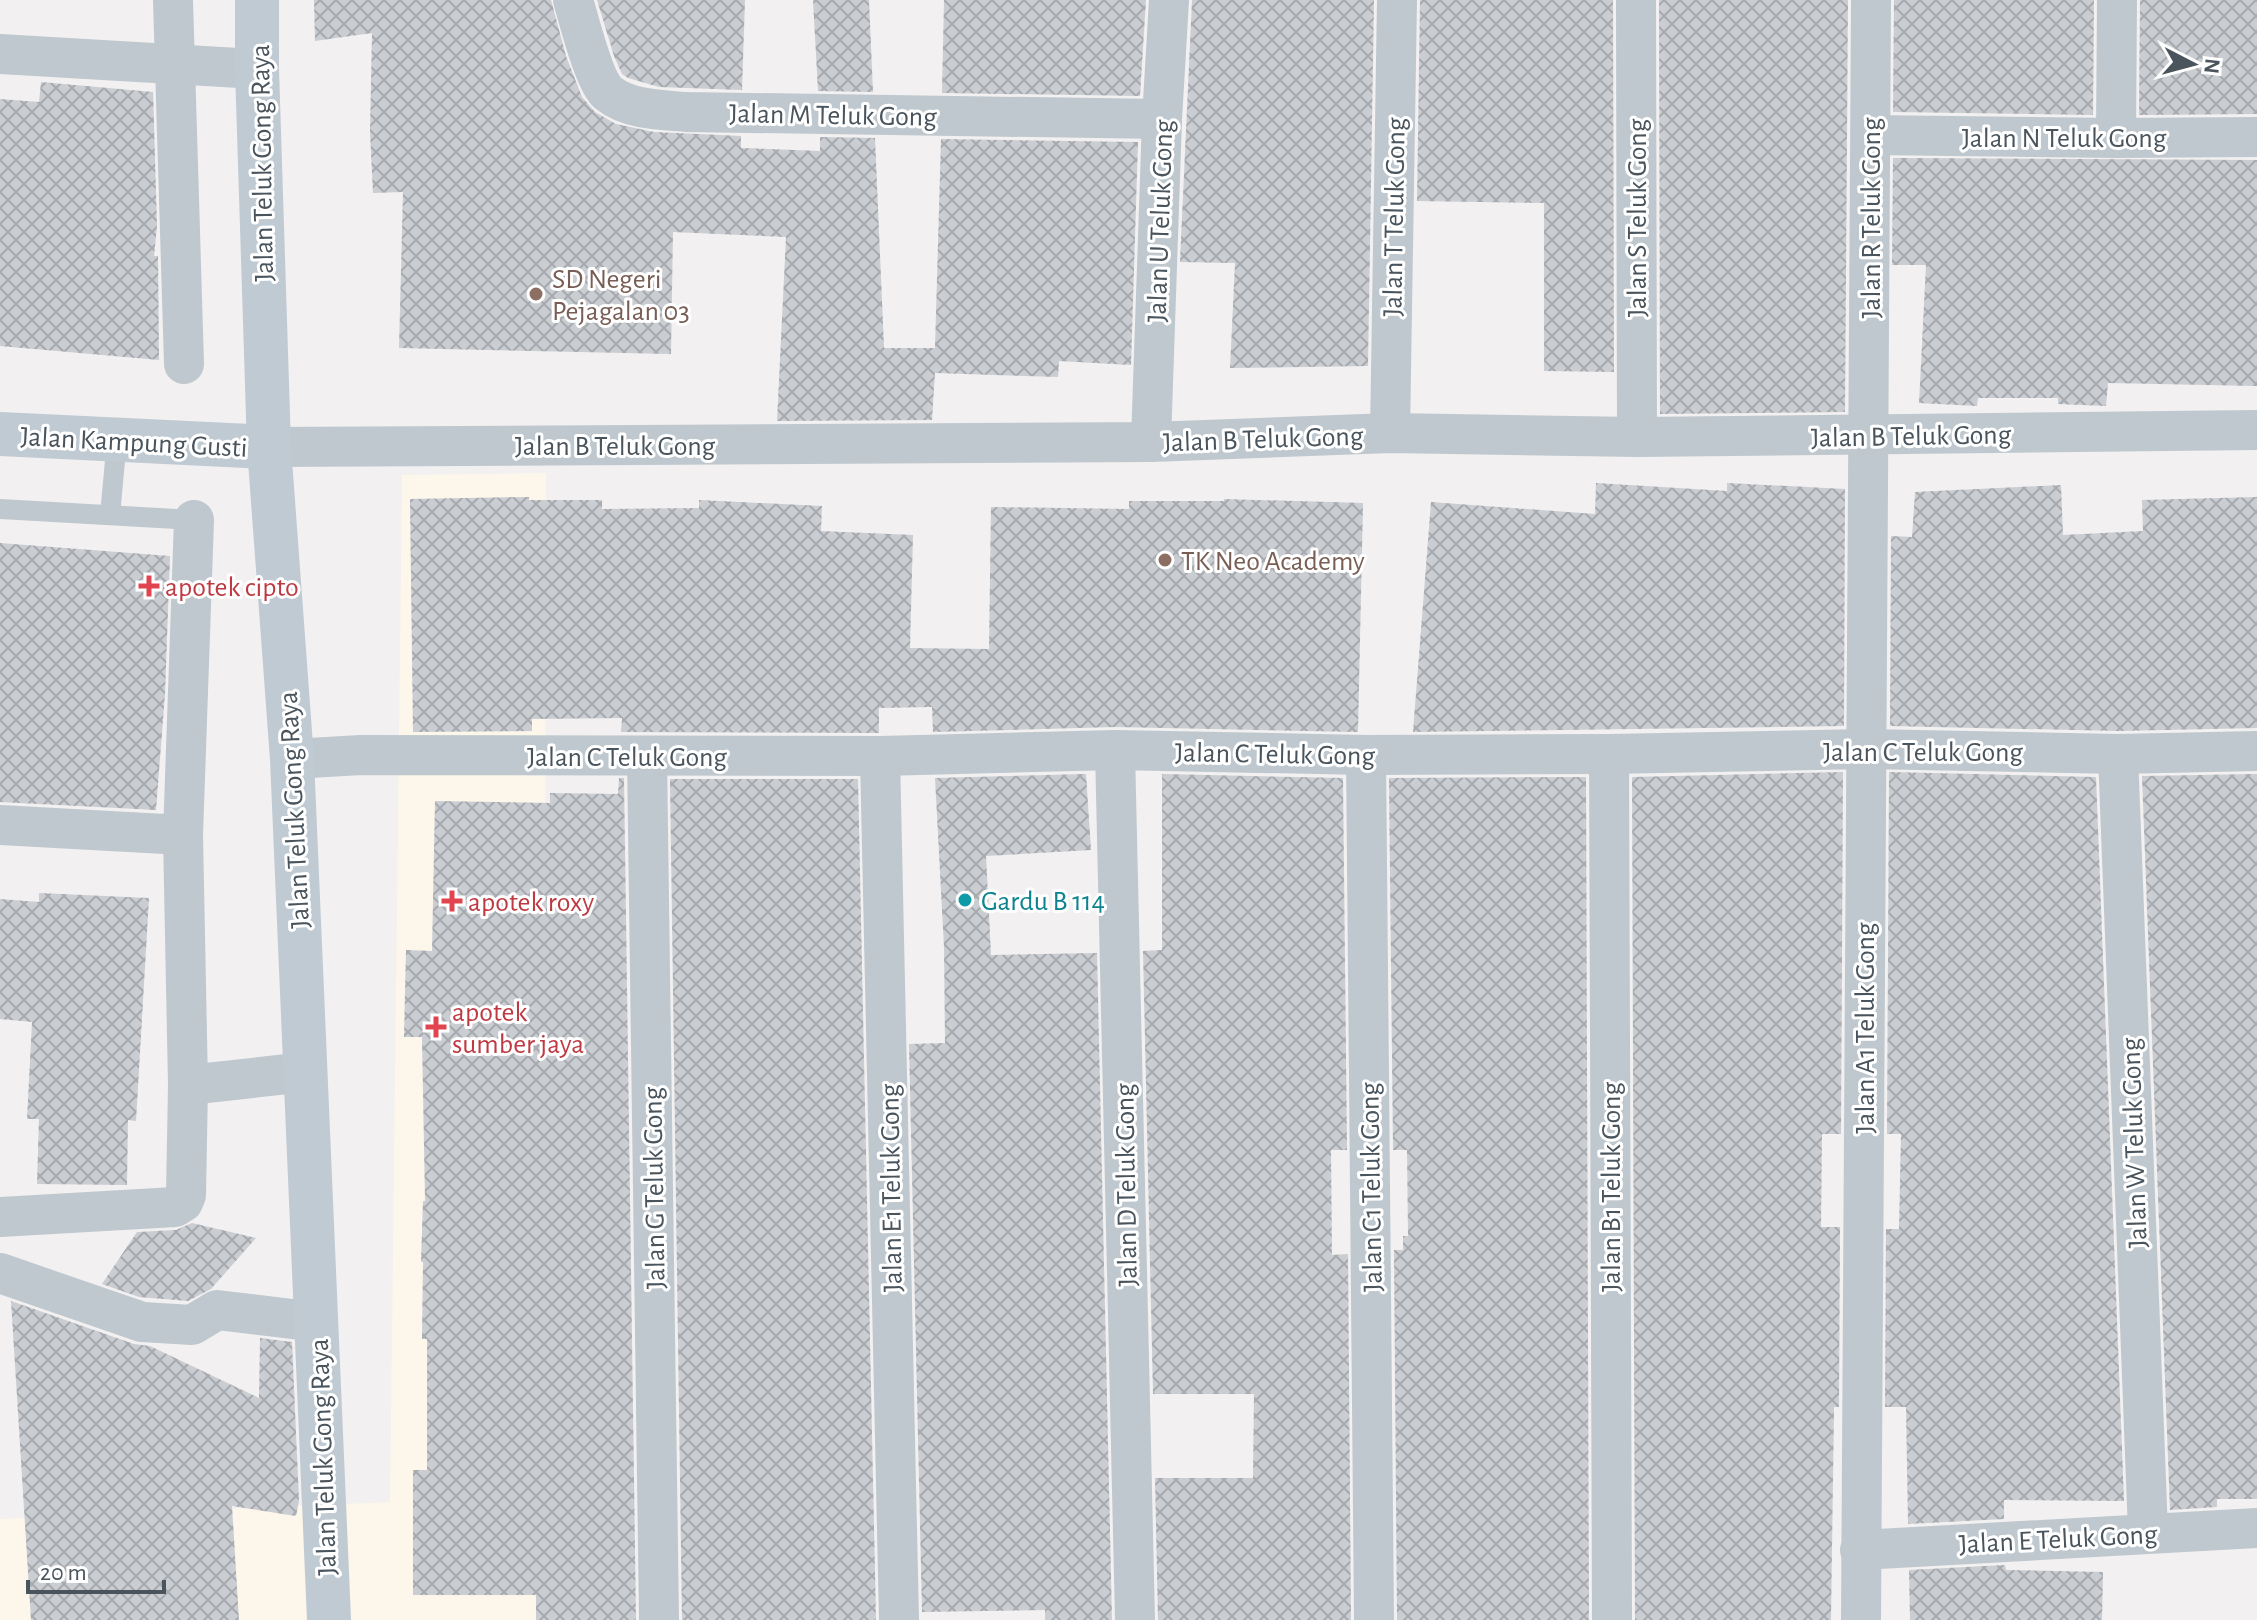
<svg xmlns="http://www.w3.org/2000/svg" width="2257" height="1620" font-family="'Alegreya Sans',sans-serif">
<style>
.commercial{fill:#fcf6eb}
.building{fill:url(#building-cross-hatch)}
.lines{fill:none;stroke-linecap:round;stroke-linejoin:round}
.lane{stroke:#bfc8ce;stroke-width:20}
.street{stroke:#bfc8ce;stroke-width:40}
.secondary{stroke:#bfcad3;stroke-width:44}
.education-dot{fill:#8d6e63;stroke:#fff;stroke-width:3}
.health-dot{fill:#e0444e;stroke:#fff;stroke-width:3}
.culture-dot{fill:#0f9aa8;stroke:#fff;stroke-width:3}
.labels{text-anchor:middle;stroke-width:6;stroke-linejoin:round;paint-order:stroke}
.street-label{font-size:28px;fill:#49545d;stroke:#fff}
.education-label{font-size:28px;fill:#785e54;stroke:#fff;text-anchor:start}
.health-label{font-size:28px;fill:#be3a42;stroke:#fff;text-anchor:start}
.culture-label{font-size:28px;fill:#0d838f;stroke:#fff;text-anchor:start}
</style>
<defs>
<pattern id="building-cross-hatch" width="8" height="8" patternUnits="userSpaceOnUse" patternTransform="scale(2)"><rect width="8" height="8" fill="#cacdd2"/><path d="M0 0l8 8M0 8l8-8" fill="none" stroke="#a6a9ae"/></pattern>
</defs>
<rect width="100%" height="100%" fill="#f2f0f0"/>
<!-- commercial -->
<path class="commercial" d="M546 473 544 1620H0V1519L390 1502 402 475Z"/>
<!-- building -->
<g class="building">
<path d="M314 0H551L566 56 582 97 595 112 616 124 654 132 741 136V148L820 151V137L875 138 884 348H935L941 139 1138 142 1131 365 1059 361 1058 377 935 373 932 420 777 421 786 237 673 232 671 354 399 348 403 192 373 193 370 132 372 33 315 41Z"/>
<path d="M597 0H745L742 90 659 87 628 78 622 74 614 56Z"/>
<path d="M813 0H869L873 92 818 91Z"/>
<path d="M944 0H1146L1140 96 942 93Z"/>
<path d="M1192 0H1374L1368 366 1230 368 1235 263 1180 262Z"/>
<path d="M1420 0H1613L1614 372 1544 371V203L1417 201Z"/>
<path d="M1659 0H1848L1845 412 1660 414Z"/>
<path d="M1894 0H2094L2093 115 1893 112Z"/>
<path d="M2140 0H2257V114L2139 115Z"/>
<path d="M41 82 153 92 157 226 154 256H158L159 360 0 346V99L39 102Z"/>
<path d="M1893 158 2257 160V386L2108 383 2106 406 2058 404V398H1978L1977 406 1919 403 1926 265H1892Z"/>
<path d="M1596 483 1727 491V483L1845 489 1844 726 1413 732 1431 502 1595 514Z"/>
<path d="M2061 485 2063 535 2143 531 2142 500 2257 497V728L2118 731 1890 726 1891 536 1912 537 1915 492Z"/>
<path d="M529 497V500H602V509L699 508V500L822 506 821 531 913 535 910 648 989 649 991 507 1129 509V501H1224V499L1363 503 1358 732 1115 727 933 732 932 707 879 708V733L621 732 622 718 532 719V731L413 732 410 499Z"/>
<path d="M0 543 170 556 165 694 156 810 0 802Z"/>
<path d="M1843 772 1841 1134H1822L1821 1227H1840L1839 1407H1834L1831 1620H1635L1632 777Z"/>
<path d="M1889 772 2096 777 2124 1501 2004 1500V1519L1908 1524 1906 1407H1885L1886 1229H1899L1901 1134H1887Z"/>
<path d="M1086 774 1091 850 986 856 991 955 1097 953 1112 1620H1045V1610L922 1612 909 1044 945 1043 944 947 935 778Z"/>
<path d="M1162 774 1343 778 1347 1150H1331L1332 1255 1348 1254 1351 1620H1158L1155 1478H1253L1254 1394H1153L1143 951 1162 950Z"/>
<path d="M2257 774V1499H2217V1507L2170 1510 2142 776Z"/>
<path d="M1586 777 1589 1620H1397L1394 1250H1403V1236H1408L1407 1150H1393L1389 778Z"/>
<path d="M619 778H624L636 1620H536V1595H413V1470H427V1339H422L423 1262H421L423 1201H425L422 1037H404L406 950 432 951 435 801 550 803V793L618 794Z"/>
<path d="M670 779H858L876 1620H682Z"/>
<path d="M39 893 149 898 136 1121 128 1120 127 1185 37 1184 39 1119H27L32 1022 0 1019V899L39 902Z"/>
<path d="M192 1223 256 1238 211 1289 188 1301 139 1297 102 1284 137 1232 176 1230Z"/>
<path d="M11 1301 134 1344 150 1346 259 1398 260 1338 292 1342 299 1501 296 1516 232 1506 239 1620H31Z"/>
<path d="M2005 1565 2006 1570 2103 1572 2102 1620H1910L1909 1570Z"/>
</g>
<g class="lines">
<!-- lane -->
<g class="lane">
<path d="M0 509 194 520"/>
<path d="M110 515 117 439"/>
</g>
<!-- street -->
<g class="street">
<path d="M173 0 184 364"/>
<path d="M573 0C579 20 594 81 608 93 629 110 661 110 687 112L1162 119"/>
<path d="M1636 0 1637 437"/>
<path d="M0 54 257 69"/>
<path d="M1871 135 2116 138 2257 137"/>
<path d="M2116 138 2117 0"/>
<path d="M1390 433 1397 0"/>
<path d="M1151 442 1162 119 1169 0"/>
<path d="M269 447 1151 442 1390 433 1637 437 2257 430"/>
<path d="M1115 750 1135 1620"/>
<path d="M1609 754 1612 1620"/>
<path d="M2118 754 2148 1532"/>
<path d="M1366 755 1374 1620"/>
<path d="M880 756 899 1620"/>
<path d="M647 757 659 1620"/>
<path d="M292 759 361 755 880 756 1115 750 1366 755 1609 754 1866 749 2118 754 2257 751"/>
<path d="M0 825 183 835"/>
<path d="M188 1085 306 1072"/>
<path d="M0 1217 175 1207 183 1202 186 1195 188 1085 183 835 194 520"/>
<path d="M0 1273 142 1322 192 1325 217 1310 317 1322"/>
<path d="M1860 1550 2257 1528"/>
<path d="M1861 1620 1871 0"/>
</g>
<!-- secondary -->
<g class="secondary">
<path d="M257 0V69L269 447 292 759 329 1620"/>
<path d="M0 434 269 447"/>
</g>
</g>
<!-- markers -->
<g class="education-dot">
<circle cx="536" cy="294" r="8"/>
<circle cx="1165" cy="560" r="8"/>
</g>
<g class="health-dot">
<path d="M145 574h8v8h8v8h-8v8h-8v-8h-8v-8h8z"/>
<path d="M448 889h8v8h8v8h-8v8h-8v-8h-8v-8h8z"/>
<path d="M432 1015h8v8h8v8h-8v8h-8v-8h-8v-8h8z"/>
</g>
<circle class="culture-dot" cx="965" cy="900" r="8"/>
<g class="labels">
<!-- street labels -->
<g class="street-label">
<text transform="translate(833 114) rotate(1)" y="10">Jalan M Teluk Gong</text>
<text x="2064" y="147">Jalan N Teluk Gong</text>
<text transform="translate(261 163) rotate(-91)" y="10">Jalan Teluk Gong Raya</text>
<text transform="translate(1393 217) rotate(-89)" y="10">Jalan T Teluk Gong</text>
<text transform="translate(1636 218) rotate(-90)" y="10">Jalan S Teluk Gong</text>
<text transform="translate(1870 218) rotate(-90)" y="10">Jalan R Teluk Gong</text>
<text transform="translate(1159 221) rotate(-88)" y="10">Jalan U Teluk Gong</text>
<text transform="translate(1911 435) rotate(-1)" y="10">Jalan B Teluk Gong</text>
<text transform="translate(1263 438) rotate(-2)" y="10">Jalan B Teluk Gong</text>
<text transform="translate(134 441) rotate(3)" y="10">Jalan Kampung Gusti</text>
<text x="615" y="455">Jalan B Teluk Gong</text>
<text x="1923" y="761">Jalan C Teluk Gong</text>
<text transform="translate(1275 753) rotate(1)" y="10">Jalan C Teluk Gong</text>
<text x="627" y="766">Jalan C Teluk Gong</text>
<text transform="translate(293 810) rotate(-93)" y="10">Jalan Teluk Gong Raya</text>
<text transform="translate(1864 1028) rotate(-90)" y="10">Jalan A1 Teluk Gong</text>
<text transform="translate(2133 1143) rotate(-92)" y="10">Jalan W Teluk Gong</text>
<text transform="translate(1125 1185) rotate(-91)" y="10">Jalan D Teluk Gong</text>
<text transform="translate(1370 1187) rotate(-91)" y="10">Jalan C1 Teluk Gong</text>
<text transform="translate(1610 1187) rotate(-90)" y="10">Jalan B1 Teluk Gong</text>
<text transform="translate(653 1188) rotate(-91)" y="10">Jalan G Teluk Gong</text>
<text transform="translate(890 1188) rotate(-91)" y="10">Jalan E1 Teluk Gong</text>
<text transform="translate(322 1457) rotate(-92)" y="10">Jalan Teluk Gong Raya</text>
<text transform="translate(2058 1538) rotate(-3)" y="10">Jalan E Teluk Gong</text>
</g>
<!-- education labels -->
<g class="education-label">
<text x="552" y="288">SD Negeri<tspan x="552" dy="32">Pejagalan 03</tspan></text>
<text x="1181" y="570">TK Neo Academy</text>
</g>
<!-- health labels -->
<g class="health-label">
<text x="165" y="596">apotek cipto</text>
<text x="468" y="911">apotek roxy</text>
<text x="452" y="1021">apotek<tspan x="452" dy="32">sumber jaya</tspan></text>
</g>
<!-- culture labels -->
<g class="culture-label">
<text x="981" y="910">Gardu B 114</text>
</g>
</g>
<!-- north arrow -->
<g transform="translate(2193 64) rotate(96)" stroke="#ffffff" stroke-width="6" paint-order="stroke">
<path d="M0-6L14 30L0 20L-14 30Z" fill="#49545d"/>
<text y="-12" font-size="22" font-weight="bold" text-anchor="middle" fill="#49545d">N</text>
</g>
<!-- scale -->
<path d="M28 1580v12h136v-12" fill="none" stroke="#49545d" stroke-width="4"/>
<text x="40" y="1580" font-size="24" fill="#49545d" stroke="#ffffff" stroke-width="6" paint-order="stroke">20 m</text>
</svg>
